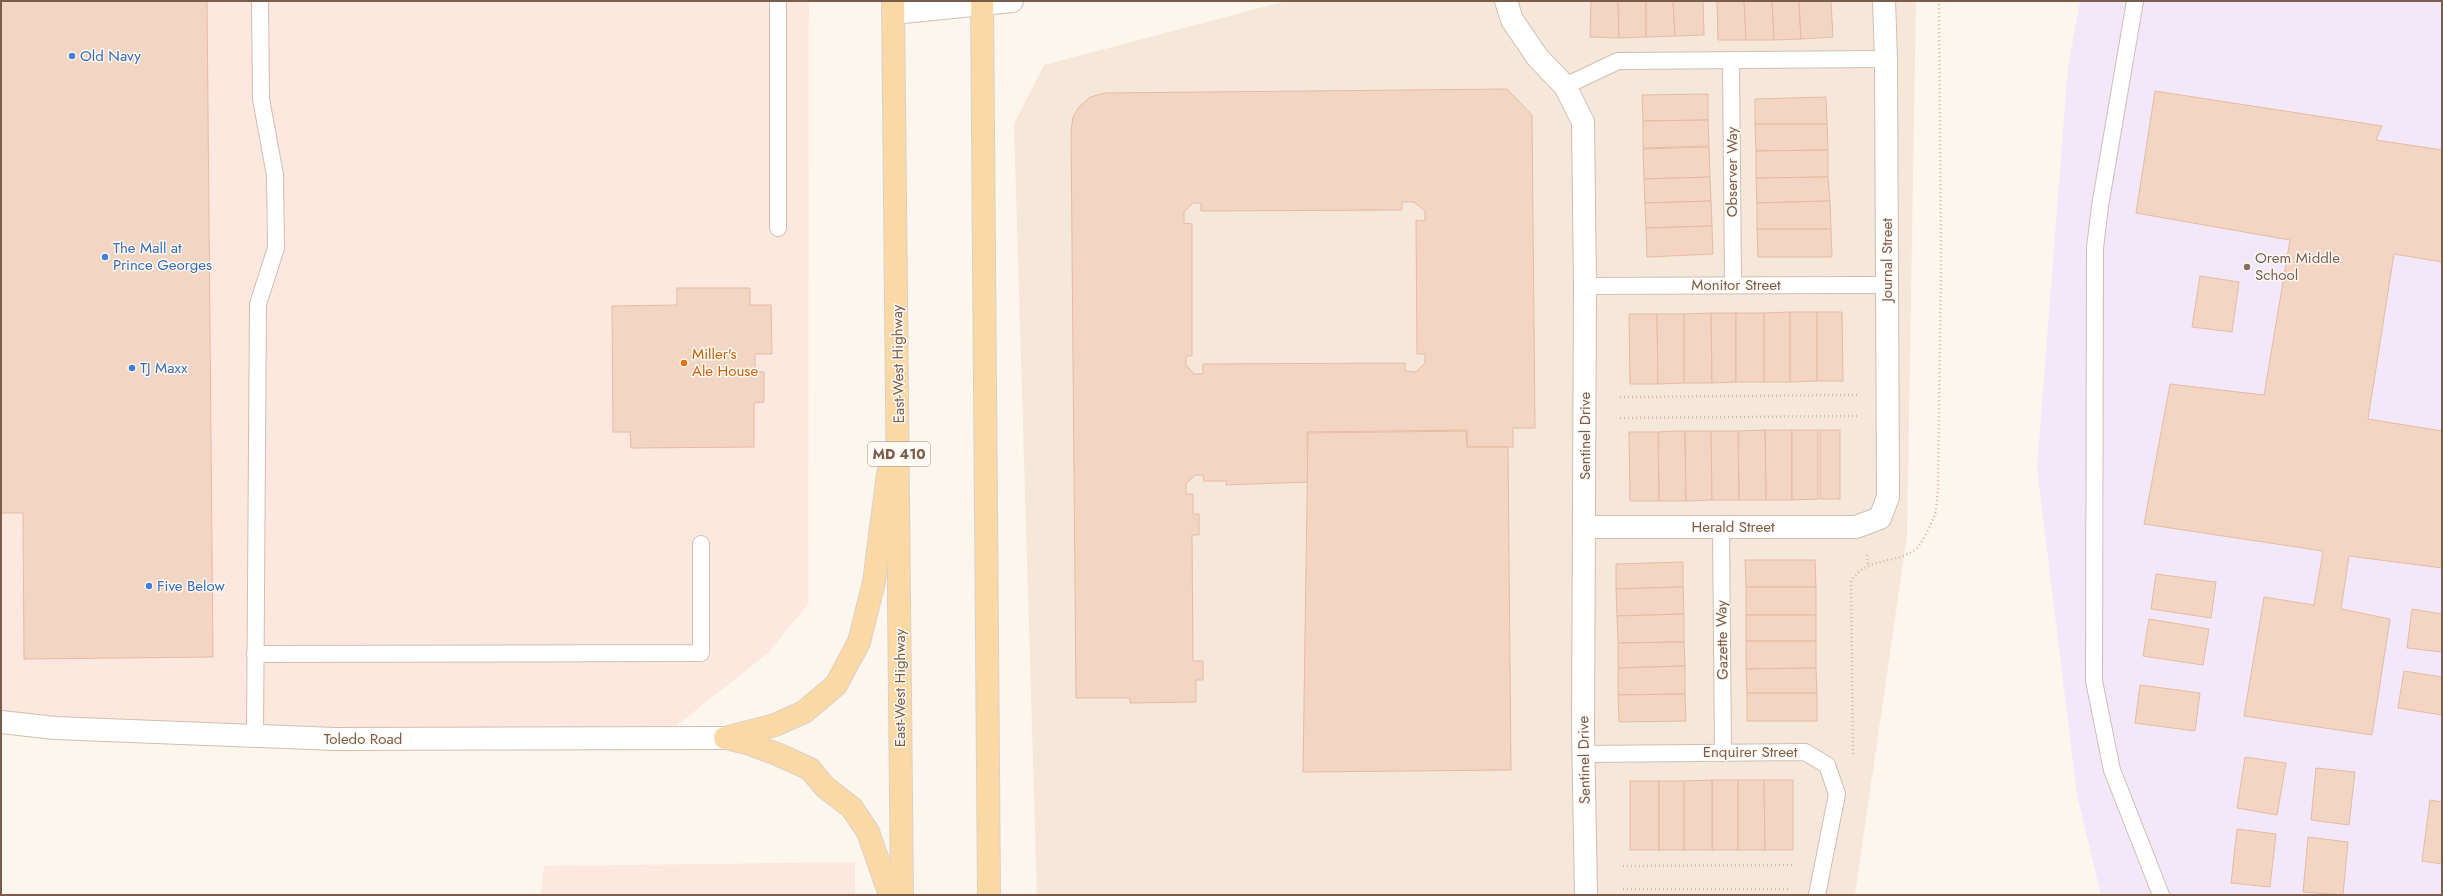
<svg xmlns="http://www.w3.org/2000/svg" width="2443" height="896" font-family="Jost,sans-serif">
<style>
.residential{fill:#f5e8da}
.commercial{fill:#fde8e0}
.education{fill:#f3e8fa}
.building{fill:#f3d5c3;stroke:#e6bba3;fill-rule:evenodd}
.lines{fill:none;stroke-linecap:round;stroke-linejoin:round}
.lane-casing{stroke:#d1beb0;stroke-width:18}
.street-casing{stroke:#d1beb0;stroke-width:24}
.primary-casing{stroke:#dad1cd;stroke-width:24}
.path{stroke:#d9b8a5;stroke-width:2.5;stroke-dasharray:1 3;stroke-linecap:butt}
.lane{stroke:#fff;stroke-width:16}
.street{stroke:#fff;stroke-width:22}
.primary{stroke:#fbd9a5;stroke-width:22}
.shop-dot{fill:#3f7fe0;stroke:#fffaf3;stroke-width:1.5}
.education-dot{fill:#8d6e63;stroke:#fffaf3;stroke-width:1.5}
.food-dot{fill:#e8710a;stroke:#fffaf3;stroke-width:1.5}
.labels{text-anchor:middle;stroke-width:3;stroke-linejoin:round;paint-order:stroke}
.shield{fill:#fffaf3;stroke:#a28b7f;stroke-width:1}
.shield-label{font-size:14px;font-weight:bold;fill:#7a5c4d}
.shop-label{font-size:15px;fill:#366cbe;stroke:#fffaf3;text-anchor:start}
.street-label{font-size:15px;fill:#7a5c4d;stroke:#fffaf3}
.education-label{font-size:15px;fill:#785e54;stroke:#fffaf3;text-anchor:start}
.food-label{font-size:15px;fill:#c56008;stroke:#fffaf3;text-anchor:start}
</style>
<rect width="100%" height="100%" fill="#fdf6ec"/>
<!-- residential -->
<path class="residential" d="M1286 1H1916L1907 535 1855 895H1037L1014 124 1044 65Z"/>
<!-- commercial -->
<g class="commercial">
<path d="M1 1H809L808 604 768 653 658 740 1 722Z"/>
<path d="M855 862V895H541L544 866Z"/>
</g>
<!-- education -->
<path class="education" d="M2080 1H2442V895H2101L2077 795 2037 468 2068 67Z"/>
<!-- building -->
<g class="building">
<path d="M1 1H207L213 657 24 659 23 513H1Z"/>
<path d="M1591 1H1618L1619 38 1590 37Z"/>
<path d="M1618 1H1646V37L1619 38Z"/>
<path d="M1646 1H1673L1675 36 1646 37Z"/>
<path d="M1673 1H1703L1704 35 1675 36Z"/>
<path d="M1717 1H1744L1746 40H1718Z"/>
<path d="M1744 1H1772L1774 40H1746Z"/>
<path d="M1772 1H1799L1801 39 1774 40Z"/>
<path d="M1799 1H1831L1833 37 1801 39Z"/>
<path d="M1507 89 1532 115 1535 428H1513V447H1467V430L1307 432 1308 482 1226 485 1227 481H1204L1203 475H1195L1186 484V494H1193V514H1199V535H1192L1193 661H1203V680H1196V702L1130 703V698H1076L1071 130 1073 117 1079 107 1090 97 1105 93ZM1402 202H1414L1425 211V221L1416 220 1417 354H1425V363L1416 372 1405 371V363L1203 364V374H1194L1186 365V356H1192V224L1184 223V212L1193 203H1201V211L1402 210Z"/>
<path d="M2155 91 2382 126 2376 140 2442 150V262L2394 254 2368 419 2442 431V568L2349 556 2341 609 2390 619 2372 735 2244 716 2264 597 2314 605 2323 551 2144 524 2170 384 2264 395 2290 240 2136 213Z"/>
<path d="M1708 94V120L1643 121 1642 95Z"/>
<path d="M1826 97 1827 124H1755V99Z"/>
<path d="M1708 120 1709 146 1643 148V121Z"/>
<path d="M1755 124H1827L1828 150 1756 151Z"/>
<path d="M1709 147 1710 177 1644 179 1643 149Z"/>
<path d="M1828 150V177L1756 178V151Z"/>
<path d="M1710 177 1711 201 1645 203 1644 179Z"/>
<path d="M1828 177 1830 201 1757 203 1756 178Z"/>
<path d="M1711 201 1712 226 1646 228 1645 203Z"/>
<path d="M1830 201 1831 229H1757V203Z"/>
<path d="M1712 226 1713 254 1647 257 1646 228Z"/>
<path d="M1757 229H1831L1832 257H1758Z"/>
<path d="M2200 276 2239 282 2232 332 2192 327Z"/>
<path d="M677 288H750V305H771L772 354H755V372H764V402L754 403V447L631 448 630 432H613L612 306 677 305Z"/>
<path d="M1790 312V382H1764V313Z"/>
<path d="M1790 312H1817V381L1790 382Z"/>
<path d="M1817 312H1842L1843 381H1817Z"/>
<path d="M1711 313 1712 383H1684V314Z"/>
<path d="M1711 313H1736V382L1712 383Z"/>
<rect x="1736" y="313" width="28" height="69"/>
<path d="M1629 314H1657L1658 384H1630Z"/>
<path d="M1657 314H1684V383L1658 384Z"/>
<path d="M1765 430H1792V500H1766Z"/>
<path d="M1765 430 1766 500H1739L1738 431Z"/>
<path d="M1792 430H1818V499L1792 500Z"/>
<rect x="1820" y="430" width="20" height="69"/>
<path d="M1466 431 1467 447H1508L1511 770 1303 772 1308 433Z"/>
<path d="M1676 431H1685L1686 501H1659L1658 432Z"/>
<path d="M1685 431H1711L1712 500 1686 501Z"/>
<path d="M1711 431H1738L1739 500H1712Z"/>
<path d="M1629 432H1658L1659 501H1630Z"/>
<path d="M1745 560H1815L1816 587H1746Z"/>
<path d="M1683 562V587L1616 589V564Z"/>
<path d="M2156 574 2216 582 2211 618 2151 609Z"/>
<path d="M1683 587 1684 614 1617 616 1616 589Z"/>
<rect x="1746" y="587" width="70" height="28"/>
<path d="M2412 609 2442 614V652L2407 648Z"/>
<path d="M1684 614V642L1618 643 1617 616Z"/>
<rect x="1746" y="615" width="70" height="26"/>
<path d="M2149 619 2209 629 2203 665 2143 656Z"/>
<path d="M1746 641H1816V668L1746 669Z"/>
<path d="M1684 642 1685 666 1618 668V643Z"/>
<path d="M1685 666V694L1618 695V668Z"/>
<path d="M1816 668 1817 693H1747L1746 669Z"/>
<path d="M2404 671 2442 677V715L2398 708Z"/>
<path d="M2140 685 2200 693 2195 731 2135 723Z"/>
<rect x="1747" y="693" width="70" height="28"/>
<path d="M1685 694 1686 721 1619 722 1618 695Z"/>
<path d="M2245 757 2286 763 2277 815 2237 808Z"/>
<path d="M2316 768 2355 772 2349 825 2311 820Z"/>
<rect x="1712" y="780" width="26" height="70"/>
<path d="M1712 780V850H1684V781Z"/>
<path d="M1738 780H1764L1765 850H1738Z"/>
<path d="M1764 780H1793V850H1765Z"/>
<rect x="1630" y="781" width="29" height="69"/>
<rect x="1659" y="781" width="25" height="69"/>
<path d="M2430 800 2442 802V864L2422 861Z"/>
<path d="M2237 829 2276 834 2270 887 2231 883Z"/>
<path d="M2308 837 2348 842 2343 895 2303 892Z"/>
</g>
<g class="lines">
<defs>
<g id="lane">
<path d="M778 1V228"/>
<path d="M2135 1 2100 206 2095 248 2094 681 2112 770 2161 895"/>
<path d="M1731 60 1733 284"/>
<path d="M1565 86 1618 61 1886 59"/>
<path d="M1585 286 1886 285"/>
<path d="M1721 527 1723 753"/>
<path d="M255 654 701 653V544"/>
<path d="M255 736 258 304 276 248 275 175 261 99 260 1"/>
<path d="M1584 754 1805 752 1827 765 1837 794 1817 895"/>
</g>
<g id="street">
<path d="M1506 1 1512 20 1538 58 1565 86 1583 122 1585 286 1583 729 1586 895"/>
<path d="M893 13 1012 1"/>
<path d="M1585 527H1856L1880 518 1888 497 1886 59 1884 1"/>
<path d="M1 722 55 728 335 739 725 738"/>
</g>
<g id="primary">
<path d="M893 1 902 895"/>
<path d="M982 1 989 895"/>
<path d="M725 738 775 725 804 712 836 685 859 642 874 582 888 474"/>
<path d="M727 738 747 743 777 754 810 769 825 787 852 808 868 832 890 895"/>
</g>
</defs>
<!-- lane casing -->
<use href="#lane" class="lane-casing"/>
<!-- street casing -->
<use href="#street" class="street-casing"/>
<!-- primary casing -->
<use href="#primary" class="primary-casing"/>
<!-- path -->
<g class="path">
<path d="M1620 397 1857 395"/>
<path d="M1620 418 1857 416"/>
<path d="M1867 555 1868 565"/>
<path d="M1853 754 1851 581C1868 556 1894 565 1916 549 1920 546 1932 523 1934 517 1937 509 1937 498 1938 489L1941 265 1939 1"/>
<path d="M1623 866 1794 865"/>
<path d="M1623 889H1791"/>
</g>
<!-- lane -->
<use href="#lane" class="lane"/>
<!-- street -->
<use href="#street" class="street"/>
<!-- primary -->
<use href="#primary" class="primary"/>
</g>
<!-- markers -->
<g class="shop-dot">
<circle cx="72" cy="56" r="4"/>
<circle cx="105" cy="257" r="4"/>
<circle cx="132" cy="368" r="4"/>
<circle cx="149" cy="586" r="4"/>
</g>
<circle class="education-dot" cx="2247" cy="267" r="4"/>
<circle class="food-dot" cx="684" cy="363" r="4"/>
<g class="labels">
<!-- shield labels -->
<rect class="shield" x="868" y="442" width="62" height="24" rx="3"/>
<g class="shield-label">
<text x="899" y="459">MD 410</text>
</g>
<!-- shop labels -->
<g class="shop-label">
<text x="80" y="61">Old Navy</text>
<text x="113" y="253">The Mall at<tspan x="113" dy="17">Prince Georges</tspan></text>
<text x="140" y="373">TJ Maxx</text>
<text x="157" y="591">Five Below</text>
</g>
<!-- street labels -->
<g class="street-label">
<text transform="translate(1732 172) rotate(-90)" y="5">Observer Way</text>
<text transform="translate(1887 260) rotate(-90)" y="5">Journal Street</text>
<text x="1736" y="290">Monitor Street</text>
<text transform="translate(898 364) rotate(-91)" y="5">East-West Highway</text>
<text transform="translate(1585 436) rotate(-90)" y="5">Sentinel Drive</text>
<text x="1733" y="532">Herald Street</text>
<text transform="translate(1722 640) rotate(-91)" y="5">Gazette Way</text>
<text transform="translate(900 688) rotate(-90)" y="5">East-West Highway</text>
<text x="363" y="744">Toledo Road</text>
<text x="1750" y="757">Enquirer Street</text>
<text transform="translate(1584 760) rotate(-91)" y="5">Sentinel Drive</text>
</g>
<!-- education labels -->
<g class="education-label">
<text x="2255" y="263">Orem Middle<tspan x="2255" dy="17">School</tspan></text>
</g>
<!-- food labels -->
<g class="food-label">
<text x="692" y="359">Miller's<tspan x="692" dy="17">Ale House</tspan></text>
</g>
</g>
<!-- border -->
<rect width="2443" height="896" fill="none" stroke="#7a5c4d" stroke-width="4"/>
</svg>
